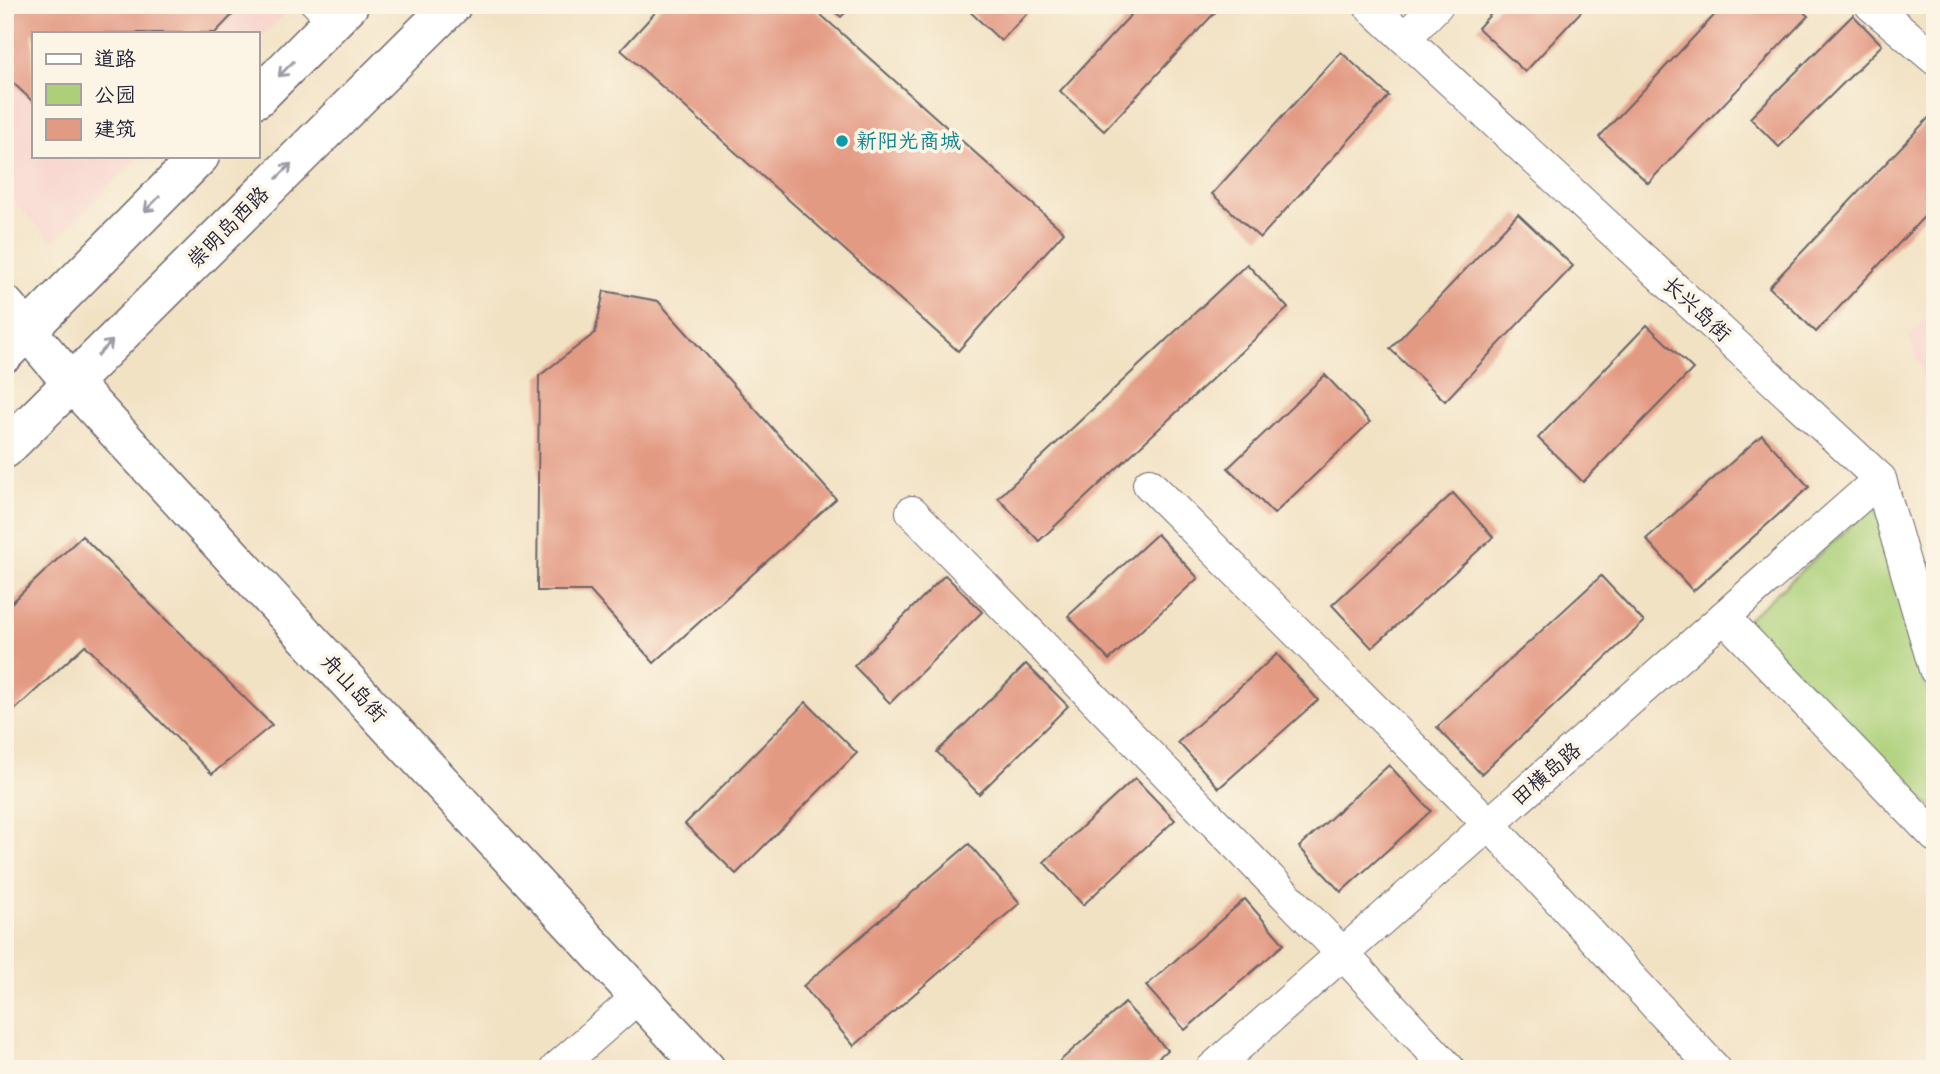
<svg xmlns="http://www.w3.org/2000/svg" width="1940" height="1074" font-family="'Balsamiq Sans','LXGW WenKai TC',sans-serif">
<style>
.built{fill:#f7d0cb}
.green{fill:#acd079;stroke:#67795a;stroke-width:2}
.building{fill:#e39a83}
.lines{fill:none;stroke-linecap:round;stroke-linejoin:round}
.lane-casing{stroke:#6b656b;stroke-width:18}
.street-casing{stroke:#6b656b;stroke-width:34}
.secondary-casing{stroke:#6b656b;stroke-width:41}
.primary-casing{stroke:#6b656b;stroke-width:41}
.lane{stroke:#fff;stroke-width:16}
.street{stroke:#fff;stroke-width:32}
.secondary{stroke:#fff;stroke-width:38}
.primary{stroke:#fff;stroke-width:38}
.oneway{stroke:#9c9ca7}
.culture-dot{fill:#0f9aa8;stroke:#fcf5e5;stroke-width:2.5}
.labels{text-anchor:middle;stroke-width:7;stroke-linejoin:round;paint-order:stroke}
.culture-label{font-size:21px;fill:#0d838f;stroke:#fcf5e5;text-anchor:start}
.street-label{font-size:21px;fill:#22223b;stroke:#fcf5e5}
</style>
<rect width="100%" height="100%" fill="#fcf5e5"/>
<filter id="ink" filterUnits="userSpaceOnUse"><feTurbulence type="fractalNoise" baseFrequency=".0143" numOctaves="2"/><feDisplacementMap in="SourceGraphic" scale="14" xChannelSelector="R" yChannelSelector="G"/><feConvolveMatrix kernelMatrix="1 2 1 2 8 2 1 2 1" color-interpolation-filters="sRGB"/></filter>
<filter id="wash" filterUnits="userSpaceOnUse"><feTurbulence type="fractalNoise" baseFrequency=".00686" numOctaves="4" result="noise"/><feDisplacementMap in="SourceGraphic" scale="28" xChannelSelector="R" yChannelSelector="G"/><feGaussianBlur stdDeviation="1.57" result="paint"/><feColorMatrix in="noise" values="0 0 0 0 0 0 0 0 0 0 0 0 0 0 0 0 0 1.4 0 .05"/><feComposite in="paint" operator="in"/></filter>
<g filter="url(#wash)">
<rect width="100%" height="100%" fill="#f2e2c4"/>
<!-- built -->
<g class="built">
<path d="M5 5H294L257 41V33H33V156H140L53 242 5 193Z"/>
<path d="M1935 311V410L1909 336Z"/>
</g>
<!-- green -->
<path class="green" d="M1875 504 1935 718V811L1746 621Z"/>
<g id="blocks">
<!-- building -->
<g class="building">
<path d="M5 5H242L215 33H33V102L5 75Z"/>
<path d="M662 5H810L1064 232 958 351 621 50Z"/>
<path d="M827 5H853L841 17Z"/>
<path d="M963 5H1035L1001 41Z"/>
<path d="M1140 5H1222L1104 131 1060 91Z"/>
<path d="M1499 5H1587L1525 72 1478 28Z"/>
<path d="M1724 5H1796L1808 16 1648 183 1599 137Z"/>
<path d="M1853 15 1882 45 1779 147 1750 118Z"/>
<path d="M1341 52 1389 96 1260 238 1212 194Z"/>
<path d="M1935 111V205L1816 332 1769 287Z"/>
<path d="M1518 214 1573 266 1445 401 1390 349Z"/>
<path d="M1247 264 1288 308 1039 541 998 498Z"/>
<path d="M604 291 658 301 836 499 654 663 590 591H537L539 376 595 333Z"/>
<path d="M1647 325 1693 369 1583 482 1538 438Z"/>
<path d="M1325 375 1370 422 1274 514 1228 468Z"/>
<path d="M1762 435 1809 487 1693 591 1646 539Z"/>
<path d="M1453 493 1493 537 1372 648 1332 605Z"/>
<path d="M1157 534 1198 578 1109 660 1068 616Z"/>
<path d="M82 536 272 725 212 774 85 645 5 719V609Z"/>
<path d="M945 575 982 612 890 703 854 666Z"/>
<path d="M1601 576 1644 622 1481 774 1437 727Z"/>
<path d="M1277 654 1318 700 1219 788 1178 742Z"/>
<path d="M1026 664 1068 706 979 794 937 752Z"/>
<path d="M806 702 857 753 736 874 685 824Z"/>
<path d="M1389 765 1431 811 1341 892 1299 847Z"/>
<path d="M1135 778 1175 820 1083 905 1044 862Z"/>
<path d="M969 844 1020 903 854 1046 803 986Z"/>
<path d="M1245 899 1284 944 1185 1030 1146 986Z"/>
<path d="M1125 1003 1167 1050 1146 1069H1051Z"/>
</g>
</g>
</g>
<g filter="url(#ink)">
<use href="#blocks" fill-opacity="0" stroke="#6b656b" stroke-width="2"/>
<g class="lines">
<defs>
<path id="lane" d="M308 5 328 26"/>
<g id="street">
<path d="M1369 5 1880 479 1935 669"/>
<path d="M1871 5 1935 59"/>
<path d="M1405 38 1437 5"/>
<path d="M1149 484 1489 824 1715 1069"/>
<path d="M912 512 1343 954 1449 1069"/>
<path d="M1724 617 1935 836"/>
<path d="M556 1069 639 996"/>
<path d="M1212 1069 1880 479"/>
</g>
<path id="secondary" d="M5 305 71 382 706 1069"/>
<g id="primary">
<path d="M257 98 349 5"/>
<path d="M5 353 200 156"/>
<path d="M5 449 452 5"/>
</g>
</defs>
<!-- lane casing -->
<use href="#lane" class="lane-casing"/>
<!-- street casing -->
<use href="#street" class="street-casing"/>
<!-- secondary casing -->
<use href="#secondary" class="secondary-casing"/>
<!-- primary casing -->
<use href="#primary" class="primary-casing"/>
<!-- lane -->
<use href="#lane" class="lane"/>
<!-- street -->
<use href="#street" class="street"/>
<!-- secondary -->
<use href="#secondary" class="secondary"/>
<!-- primary -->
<use href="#primary" class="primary"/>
</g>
<!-- one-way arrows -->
<defs><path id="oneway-shaft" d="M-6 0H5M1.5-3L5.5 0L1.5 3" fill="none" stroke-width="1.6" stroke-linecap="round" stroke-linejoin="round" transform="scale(1.75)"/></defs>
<g class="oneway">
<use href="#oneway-shaft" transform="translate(286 69) rotate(135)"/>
<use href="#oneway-shaft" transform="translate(284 171) rotate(-45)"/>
<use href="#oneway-shaft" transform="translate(152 204) rotate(135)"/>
<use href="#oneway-shaft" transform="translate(105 348) rotate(-45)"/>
</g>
</g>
<!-- markers -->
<circle class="culture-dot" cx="842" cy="141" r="7"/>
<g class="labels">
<!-- culture labels -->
<g class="culture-label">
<text x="856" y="148">新阳光商城</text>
</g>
<!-- street labels -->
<g class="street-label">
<text transform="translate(228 227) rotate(-45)" y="7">崇明岛西路</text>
<text transform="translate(1697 309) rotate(43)" y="7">长兴岛街</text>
<text transform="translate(354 688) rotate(47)" y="7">舟山岛街</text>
<text transform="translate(1546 774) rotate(-41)" y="7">田横岛路</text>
</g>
</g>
<!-- margin -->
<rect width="1940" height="1074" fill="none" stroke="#fcf5e5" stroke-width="28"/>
<!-- legend -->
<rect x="32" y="32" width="228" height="126" fill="#fcf5e5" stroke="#a5a1a1" stroke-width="2"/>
<rect x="46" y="54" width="35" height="10" fill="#ffffff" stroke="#a5a1a1" stroke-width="2"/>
<text x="94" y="66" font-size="21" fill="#22223b">道路</text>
<rect x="46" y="84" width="35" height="21" fill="#acd079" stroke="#a5a1a1" stroke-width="2"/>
<text x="94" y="102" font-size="21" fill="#22223b">公园</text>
<rect x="46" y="119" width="35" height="21" fill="#e39a83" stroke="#a5a1a1" stroke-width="2"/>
<text x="94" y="136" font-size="21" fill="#22223b">建筑</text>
</svg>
